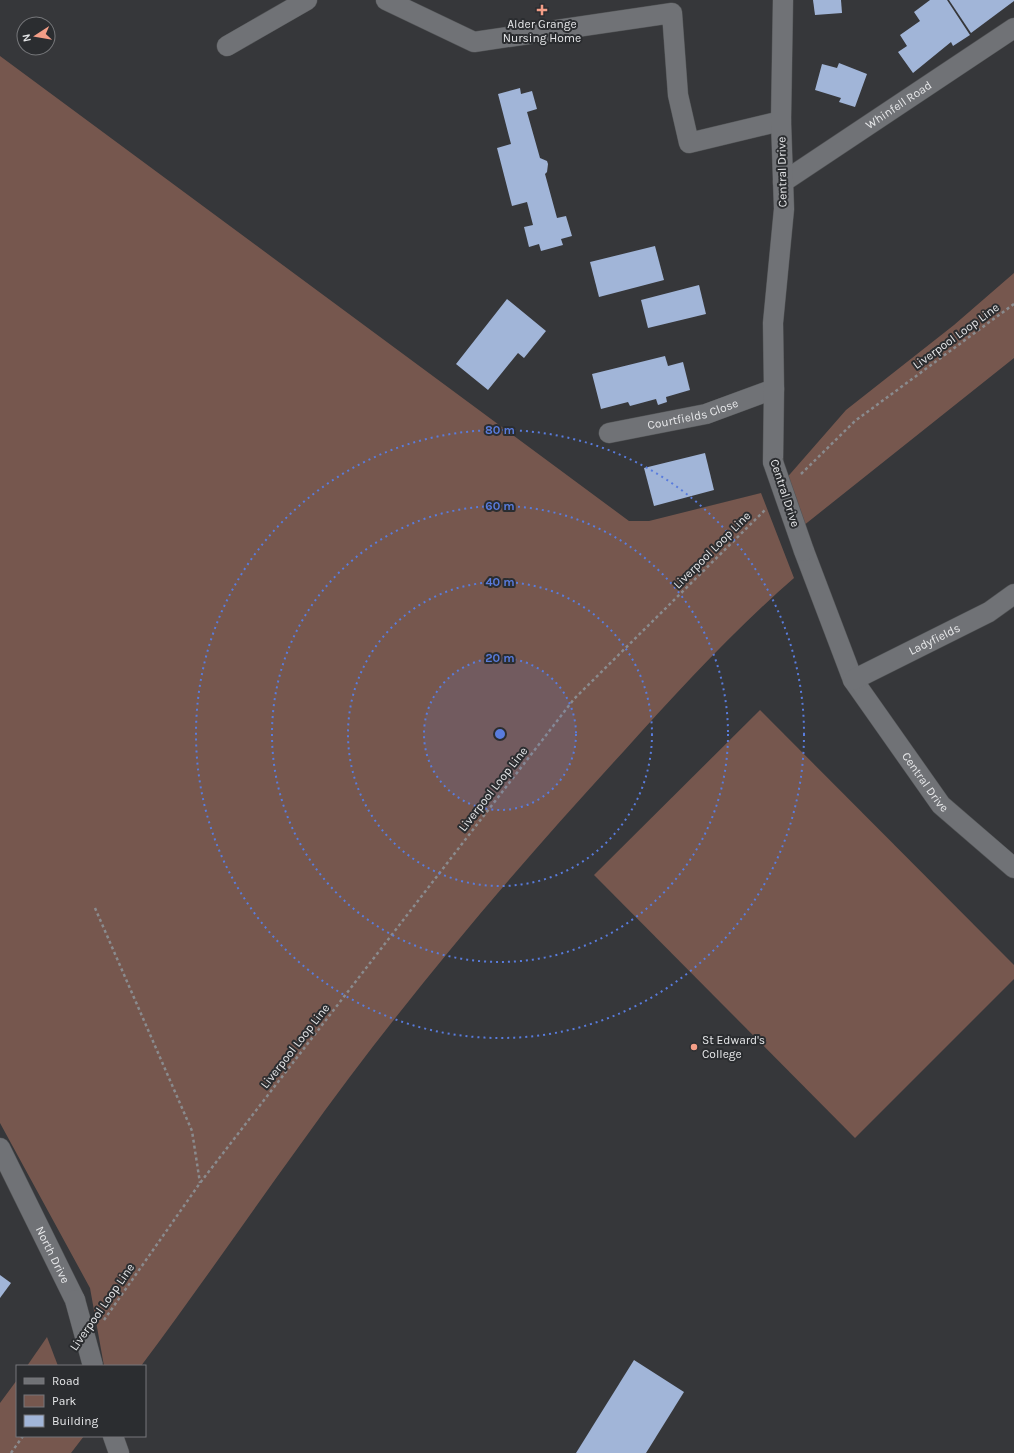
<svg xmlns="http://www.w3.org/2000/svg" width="1014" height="1453" font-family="Karla,sans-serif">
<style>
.green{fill:#76574e}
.building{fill:#a1b5d8}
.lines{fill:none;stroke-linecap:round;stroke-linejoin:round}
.minor-casing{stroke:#515355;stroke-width:21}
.path{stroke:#8a8b8e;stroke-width:2.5;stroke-dasharray:3 3;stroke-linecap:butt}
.minor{stroke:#707276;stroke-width:20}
.minor-bridge-casing{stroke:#515355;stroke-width:21;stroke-linecap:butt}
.minor-bridge{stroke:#707276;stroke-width:20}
.ring{fill:none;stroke:#597cdd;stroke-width:2;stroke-dasharray:2 4}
.poi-dot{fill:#f49e87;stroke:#2b2d30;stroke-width:1.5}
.labels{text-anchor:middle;stroke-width:4;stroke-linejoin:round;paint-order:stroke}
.poi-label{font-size:12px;fill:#e6e7e9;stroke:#2b2d30}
.street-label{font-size:12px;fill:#e6e7e9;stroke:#2b2d30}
.centre{fill:#597cdd;stroke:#2b2d30;stroke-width:2}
.ring-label{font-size:12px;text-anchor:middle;font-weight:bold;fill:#597cdd;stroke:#2b2d30;stroke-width:4;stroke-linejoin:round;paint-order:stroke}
</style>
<rect width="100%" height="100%" fill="#36373a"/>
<!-- green -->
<g class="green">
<path d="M0 56 629 521H649L761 493 794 578C733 631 678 691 624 751 528 855 435 964 349 1078 278 1173 212 1271 141 1366H104L90 1288 0 1123Z"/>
<path d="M1014 273V358L803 526 784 481 846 410 954 325Z"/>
<path d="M760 710 1014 965V979L855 1138 594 875Z"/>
<path d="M47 1337 58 1366H27Z"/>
<path d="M17 1380V1436H84L71 1453H0V1403Z"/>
</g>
<!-- building -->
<g class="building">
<path d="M813 0H841L842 13 815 15Z"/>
<path d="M930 0H947L970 35 953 46 951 42 913 73 898 52 907 46 900 35 920 21 914 12Z"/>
<path d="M949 0H1014V1L971 33Z"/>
<path d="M839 63 867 74 855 107 839 102 841 98 815 90 822 64 837 68Z"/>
<path d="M520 88 521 94 532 91 537 109 527 112 540 158 547 161 548 164 547 172 545 174 557 218 566 216 572 236 561 239 563 245 541 251 539 244 529 247 524 227 533 225 527 202 512 206 497 148 511 144 498 94Z"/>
<path d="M655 246 664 280 599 297 590 262Z"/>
<path d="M699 285 706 314 648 328 641 300Z"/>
<path d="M507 299 546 331 524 358 518 353 488 390 456 364Z"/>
<path d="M665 356 668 366 683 362 690 390 666 397 667 402 658 405 656 399 630 406 628 402 601 409 592 374Z"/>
<path d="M705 453 714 490 654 506 644 468Z"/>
<path d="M0 1275 11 1283 0 1298Z"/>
<path d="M634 1360 684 1392 646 1453H576Z"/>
</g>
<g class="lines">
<defs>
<g id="minor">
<path d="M386 0 474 42 672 13 678 95 689 143 781 121"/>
<path d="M227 46 307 0"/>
<path id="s1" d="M783 182 1014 28"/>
<path id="s2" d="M609 433 706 414 774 389"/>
<path d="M773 462 774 389 773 323 784 209 781 121 783 0"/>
<path id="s3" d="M804 551 853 680 941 805 1014 868"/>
<path id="s4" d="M853 680 989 612 1014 594"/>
<path id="s5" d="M0 1148 75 1300"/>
<path d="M113 1436 119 1453"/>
</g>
</defs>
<!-- minor casing -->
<use href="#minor" class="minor-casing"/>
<!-- path -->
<g class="path">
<path d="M801 474 855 421 1014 304"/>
<path d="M95 908 192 1131 200 1183"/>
<path d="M104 1320 200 1183 574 699 765 510"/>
<path d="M11 1453 23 1436"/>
</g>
<!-- minor -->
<use href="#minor" class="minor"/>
<defs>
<g id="minor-bridge">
<path d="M773 462 804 551"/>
<path d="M75 1300 93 1366"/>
</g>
</defs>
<!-- minor-bridge casing -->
<use href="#minor-bridge" class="minor-bridge-casing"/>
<!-- minor-bridge -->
<use href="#minor-bridge" class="minor-bridge"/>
</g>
<!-- distance rings -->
<circle cx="500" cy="734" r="76" fill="#597cdd" fill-opacity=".12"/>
<g class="ring">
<circle cx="500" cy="734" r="76"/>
<circle cx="500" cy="734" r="152"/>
<circle cx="500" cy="734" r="228"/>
<circle cx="500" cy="734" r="304"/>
</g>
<!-- markers -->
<g class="poi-dot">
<path d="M540 4h4v4h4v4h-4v4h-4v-4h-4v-4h4z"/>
<circle cx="694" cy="1047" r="4"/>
</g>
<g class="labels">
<!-- poi labels -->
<g class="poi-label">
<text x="542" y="28">Alder Grange<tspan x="542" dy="14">Nursing Home</tspan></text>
<text x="702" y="1044" text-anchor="start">St Edward's<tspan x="702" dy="14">College</tspan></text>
</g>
<!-- street labels -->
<g class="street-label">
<text dy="4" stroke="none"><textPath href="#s1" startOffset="139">Whinfell Road</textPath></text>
<text transform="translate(782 172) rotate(-91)" y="4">Central Drive</text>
<text transform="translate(956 336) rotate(-36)" y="4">Liverpool Loop Line</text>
<text dy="4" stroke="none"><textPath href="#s2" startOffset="86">Courtfields Close</textPath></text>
<text transform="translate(785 493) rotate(72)" y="4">Central Drive</text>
<text transform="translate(712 550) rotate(-45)" y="4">Liverpool Loop Line</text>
<text dy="4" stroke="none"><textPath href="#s4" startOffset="91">Ladyfields</textPath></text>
<text dy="4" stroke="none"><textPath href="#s3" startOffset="263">Central Drive</textPath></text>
<text transform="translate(493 789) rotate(-52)" y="4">Liverpool Loop Line</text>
<text transform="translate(295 1046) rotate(-52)" y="4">Liverpool Loop Line</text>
<text dy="4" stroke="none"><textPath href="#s5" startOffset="119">North Drive</textPath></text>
<text transform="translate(102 1307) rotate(-55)" y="4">Liverpool Loop Line</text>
</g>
</g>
<circle cx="500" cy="734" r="6" class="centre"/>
<g class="ring-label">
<text x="500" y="434">80 m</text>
<text x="500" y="510">60 m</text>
<text x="500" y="586">40 m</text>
<text x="500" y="662">20 m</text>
</g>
<!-- legend -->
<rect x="16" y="1365" width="130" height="72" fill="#2b2d30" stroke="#76777a"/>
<rect x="24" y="1378" width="20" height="6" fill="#707276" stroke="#76777a"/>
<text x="52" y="1385" font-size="12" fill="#e6e7e9">Road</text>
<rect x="24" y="1395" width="20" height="12" fill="#76574e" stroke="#76777a"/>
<text x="52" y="1405" font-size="12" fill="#e6e7e9">Park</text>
<rect x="24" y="1415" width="20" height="12" fill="#a1b5d8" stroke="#76777a"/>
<text x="52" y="1425" font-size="12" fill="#e6e7e9">Building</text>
<!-- north arrow -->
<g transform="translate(36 36) rotate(258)"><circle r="19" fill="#2b2d30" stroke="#76777a"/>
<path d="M0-3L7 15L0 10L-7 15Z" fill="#f49e87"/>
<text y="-6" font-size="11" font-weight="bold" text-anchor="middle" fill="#e6e7e9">N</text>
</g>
</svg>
